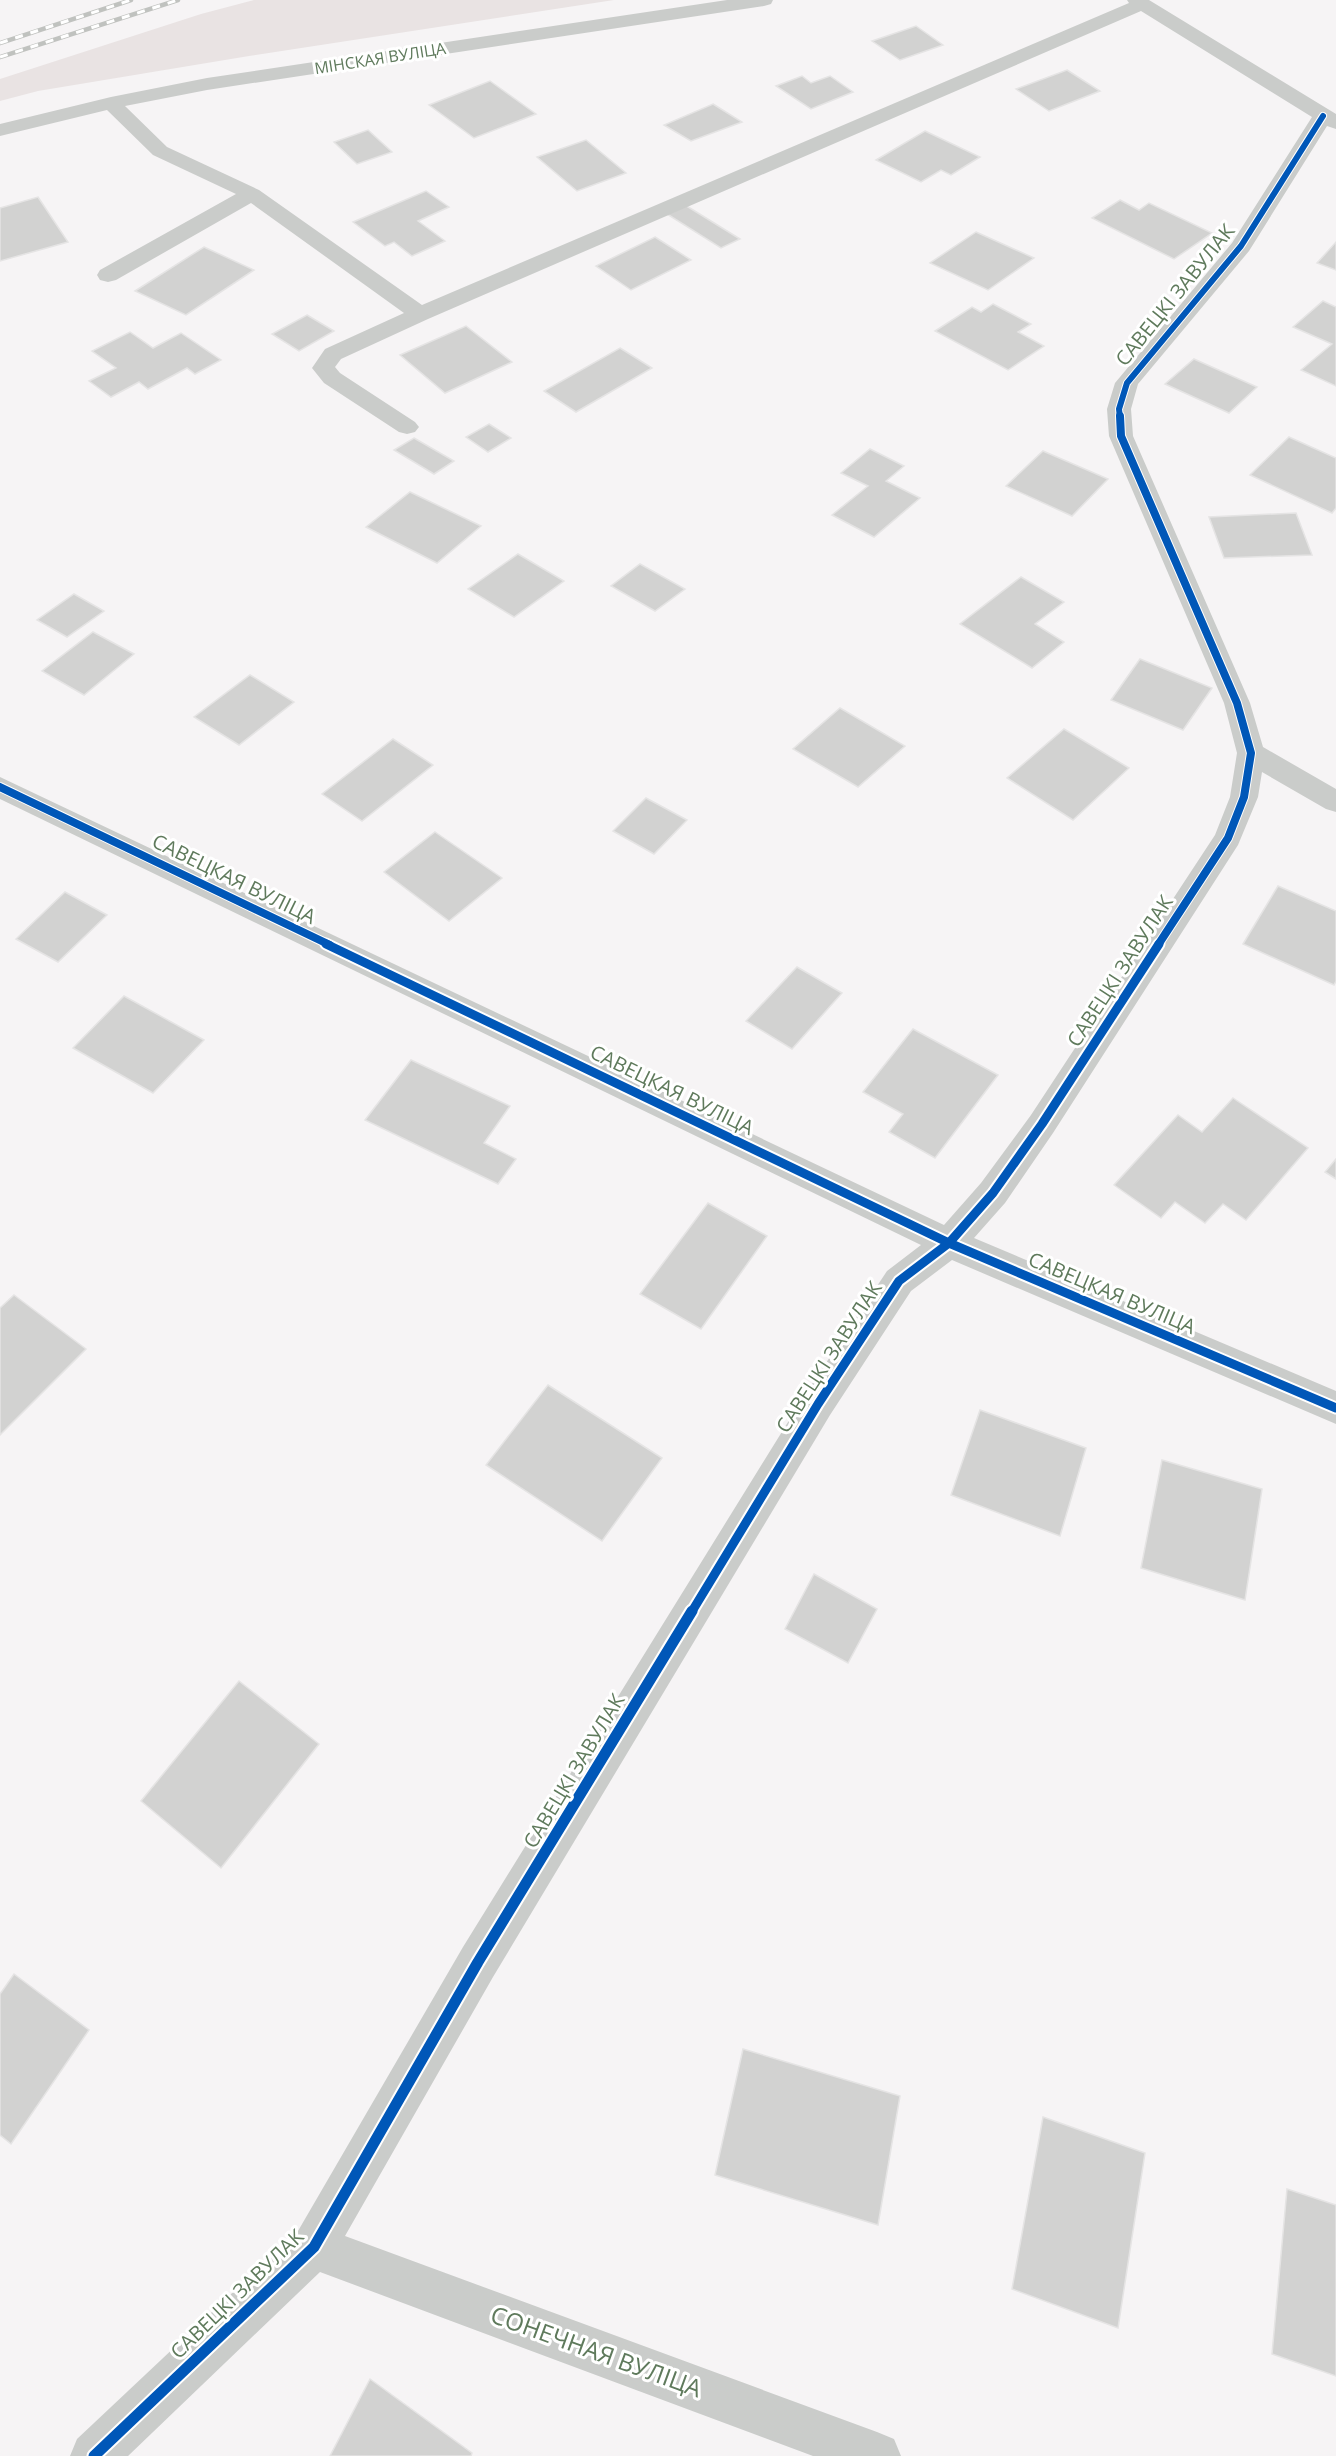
<svg xmlns="http://www.w3.org/2000/svg" width="1336" height="2456" font-family="'Open Sans',sans-serif">
<style>
.green{fill:#e9e3e3}
.building{fill:#d2d2d1;stroke:#e5e4e4;stroke-width:1.5}
.lines{fill:none;stroke-linecap:round;stroke-linejoin:round}
.minor{fill:#caccca;fill-rule:evenodd}
.rail-casing{stroke:#c0c2bf;stroke-width:4.5}
.rail{stroke:#fff;stroke-width:3;stroke-dasharray:8;stroke-linecap:butt}
.cycleway-far3-casing{stroke:#fff;stroke-width:8}
.cycleway-far2-casing{stroke:#fff;stroke-width:10}
.cycleway-far1-casing{stroke:#fff;stroke-width:13}
.cycleway-casing{stroke:#fff;stroke-width:15}
.cycleway-far3{stroke:#0057b8;stroke-width:6}
.cycleway-far2{stroke:#0057b8;stroke-width:8}
.cycleway-far1{stroke:#0057b8;stroke-width:9}
.cycleway{stroke:#0057b8;stroke-width:11}
.labels{text-anchor:middle;stroke-width:6;stroke-linejoin:round;paint-order:stroke}
.far-street-label{font-size:16px;fill:#5f7a5c;stroke:#fff}
.street-label{font-size:20px;fill:#5f7a5c;stroke:#fff}
.near-street-label{font-size:24px;fill:#5f7a5c;stroke:#fff}
</style>
<rect width="100%" height="100%" fill="#f6f4f5"/>
<!-- green -->
<path class="green" d="M254 0H614L249 56 38 91 0 101V79L201 14Z"/>
<!-- building -->
<g class="building">
<path d="M916 26 943 45 900 60 872 41Z"/>
<path d="M1067 70 1100 91 1049 111 1016 89Z"/>
<path d="M802 76 811 83 830 76 853 92 811 109 776 86Z"/>
<path d="M490 81 536 114 474 138 429 105Z"/>
<path d="M713 104 742 122 691 141 664 125Z"/>
<path d="M368 130 392 152 357 164 334 142Z"/>
<path d="M925 131 980 157 951 175 941 170 921 182 876 160Z"/>
<path d="M586 140 626 173 577 191 537 157Z"/>
<path d="M426 191 449 207 418 221 445 241 412 256 394 242 385 246 353 222Z"/>
<path d="M38 197 68 242 0 261V208Z"/>
<path d="M1120 200 1139 210 1149 203 1212 233 1174 259 1092 218Z"/>
<path d="M685 205 740 239 721 248 667 214Z"/>
<path d="M976 232 1034 258 988 290 930 263Z"/>
<path d="M655 237 691 260 631 290 596 266Z"/>
<path d="M1336 242V270L1317 263Z"/>
<path d="M204 247 254 270 186 315 135 291Z"/>
<path d="M1323 301 1336 307V386L1301 370 1332 344 1293 327Z"/>
<path d="M993 304 1031 324 1018 332 1044 346 1008 370 935 331 972 307 981 312Z"/>
<path d="M307 315 334 331 299 351 272 334Z"/>
<path d="M466 326 512 362 445 393 400 355Z"/>
<path d="M130 332 153 348 181 333 221 360 195 374 187 368 148 389 139 382 111 397 89 381 116 368 92 351Z"/>
<path d="M620 348 652 368 576 412 544 391Z"/>
<path d="M1194 359 1257 387 1229 413 1165 384Z"/>
<path d="M489 424 511 438 488 452 466 437Z"/>
<path d="M1289 437 1336 458V508L1332 513 1250 475Z"/>
<path d="M414 438 454 461 434 474 394 450Z"/>
<path d="M870 449 904 466 886 481 920 498 874 537 832 515 868 486 841 473Z"/>
<path d="M1043 451 1108 479 1072 516 1006 486Z"/>
<path d="M410 492 481 526 437 563 366 527Z"/>
<path d="M1296 513 1312 555 1224 558 1209 517Z"/>
<path d="M518 554 564 581 514 617 468 589Z"/>
<path d="M640 564 685 589 655 611 611 586Z"/>
<path d="M1021 577 1064 602 1035 624 1064 642 1032 668 960 624Z"/>
<path d="M74 594 104 611 67 637 37 620Z"/>
<path d="M93 632 134 654 84 695 42 671Z"/>
<path d="M1140 659 1212 688 1183 730 1111 700Z"/>
<path d="M250 675 294 702 239 745 194 717Z"/>
<path d="M840 708 905 746 858 787 793 749Z"/>
<path d="M1064 729 1129 768 1073 820 1007 778Z"/>
<path d="M393 739 433 765 362 821 322 794Z"/>
<path d="M646 798 687 820 654 854 613 831Z"/>
<path d="M435 832 502 878 449 921 384 872Z"/>
<path d="M1278 886 1336 911V981L1334 985 1243 944Z"/>
<path d="M65 892 107 915 58 962 16 939Z"/>
<path d="M797 967 842 993 792 1049 746 1021Z"/>
<path d="M124 996 204 1040 153 1093 73 1048Z"/>
<path d="M913 1029 998 1075 935 1158 889 1132 903 1114 863 1092Z"/>
<path d="M411 1060 510 1106 484 1143 516 1159 498 1184 365 1120Z"/>
<path d="M1233 1098 1308 1148 1246 1220 1223 1204 1205 1223 1175 1202 1161 1218 1114 1185 1178 1115 1202 1132Z"/>
<path d="M1336 1159V1179L1325 1172Z"/>
<path d="M708 1203 767 1236 701 1329 640 1294Z"/>
<path d="M14 1295 86 1349 0 1435V1308Z"/>
<path d="M548 1385 662 1458 602 1541 486 1465Z"/>
<path d="M980 1410 1086 1448 1060 1536 951 1495Z"/>
<path d="M1162 1460 1262 1489 1245 1600 1141 1568Z"/>
<path d="M814 1574 877 1609 848 1663 785 1629Z"/>
<path d="M239 1681 319 1744 221 1868 141 1801Z"/>
<path d="M14 1974 89 2030 11 2144 0 2135V1994Z"/>
<path d="M743 2049 900 2096 878 2225 715 2175Z"/>
<path d="M1043 2117 1145 2153 1118 2328 1012 2289Z"/>
<path d="M1287 2189 1336 2205V2376L1272 2354Z"/>
<path d="M370 2379 472 2453 471 2456H330Z"/>
</g>
<g class="lines">
<!-- minor -->
<path class="minor" d="M727 0H773L771 4 764 6 207 90 125 106 167 147 259 190 422 305 1129 3 1127 0H1149L1336 114V129L1327 126 1249 251 1138 384 1131 409 1133 436 1250 703 1263 747 1336 789V812L1326 809 1262 772 1258 797 1238 845 1053 1133 1005 1203 974 1238 1336 1391V1424L952 1260 911 1291 830 1415 493 1977 345 2236 877 2432 894 2439 901 2456H813L320 2272 128 2456H70L77 2439 298 2231 463 1947 806 1393 887 1271 921 1245 0 799V777L944 1225 981 1183 1031 1115 1215 835 1230 797 1237 753 1224 703 1109 436 1107 409 1115 383 1232 243 1312 117 1141 11 428 319 341 359 335 367 340 373 415 422 419 427 415 432 407 434 399 432 324 383 312 368 325 349 404 313 251 203 116 280 108 282 100 280 97 275 100 270 236 194 153 155 107 110 0 136V124L111 97 207 78Z"/>
<defs>
<g id="rail">
<path d="M0 43 131 0"/>
<path d="M0 57 178 0"/>
</g>
</defs>
<!-- rail casing -->
<use href="#rail" class="rail-casing"/>
<!-- rail -->
<use href="#rail" class="rail"/>
<defs>
<path id="cycleway-far3" d="M1120 418 1119 409 1127 383 1241 246 1323 116"/>
<g id="cycleway-far2">
<path d="M1120 416 1121 436 1237 703 1251 753 1244 797 1228 838 1158 945"/>
<path d="M0 787 330 945"/>
</g>
<g id="cycleway-far1">
<path d="M326 944 949 1243 1336 1408"/>
<path d="M691 1613 818 1404 899 1281 949 1243 993 1193 1042 1124 1159 944"/>
</g>
<path id="cycleway" d="M94 2456 314 2247 478 1962 692 1611"/>
</defs>
<!-- cycleway-far3 casing -->
<use href="#cycleway-far3" class="cycleway-far3-casing"/>
<!-- cycleway-far2 casing -->
<use href="#cycleway-far2" class="cycleway-far2-casing"/>
<!-- cycleway-far1 casing -->
<use href="#cycleway-far1" class="cycleway-far1-casing"/>
<!-- cycleway casing -->
<use href="#cycleway" class="cycleway-casing"/>
<!-- cycleway-far3 -->
<use href="#cycleway-far3" class="cycleway-far3"/>
<!-- cycleway-far2 -->
<use href="#cycleway-far2" class="cycleway-far2"/>
<!-- cycleway-far1 -->
<use href="#cycleway-far1" class="cycleway-far1"/>
<!-- cycleway -->
<use href="#cycleway" class="cycleway"/>
</g>
<g class="labels">
<!-- far-street labels -->
<g class="far-street-label">
<text transform="translate(380 58) rotate(-9)" y="6">МІНСКАЯ ВУЛІЦА</text>
</g>
<!-- street labels -->
<g class="street-label">
<text transform="translate(1175 295) rotate(-51)" y="7">САВЕЦКІ ЗАВУЛАК</text>
<text transform="translate(234 879) rotate(26)" y="7">САВЕЦКАЯ ВУЛІЦА</text>
<text transform="translate(1120 971) rotate(-57)" y="7">САВЕЦКІ ЗАВУЛАК</text>
<text transform="translate(672 1090) rotate(26)" y="7">САВЕЦКАЯ ВУЛІЦА</text>
<text transform="translate(1112 1293) rotate(23)" y="7">САВЕЦКАЯ ВУЛІЦА</text>
<text transform="translate(829 1357) rotate(-57)" y="7">САВЕЦКІ ЗАВУЛАК</text>
<text transform="translate(574 1771) rotate(-59)" y="7">САВЕЦКІ ЗАВУЛАК</text>
<text transform="translate(237 2294) rotate(-44)" y="7">САВЕЦКІ ЗАВУЛАК</text>
</g>
<!-- near-street labels -->
<g class="near-street-label">
<text transform="translate(596 2352) rotate(20)" y="8">СОНЕЧНАЯ ВУЛІЦА</text>
</g>
</g>
</svg>
